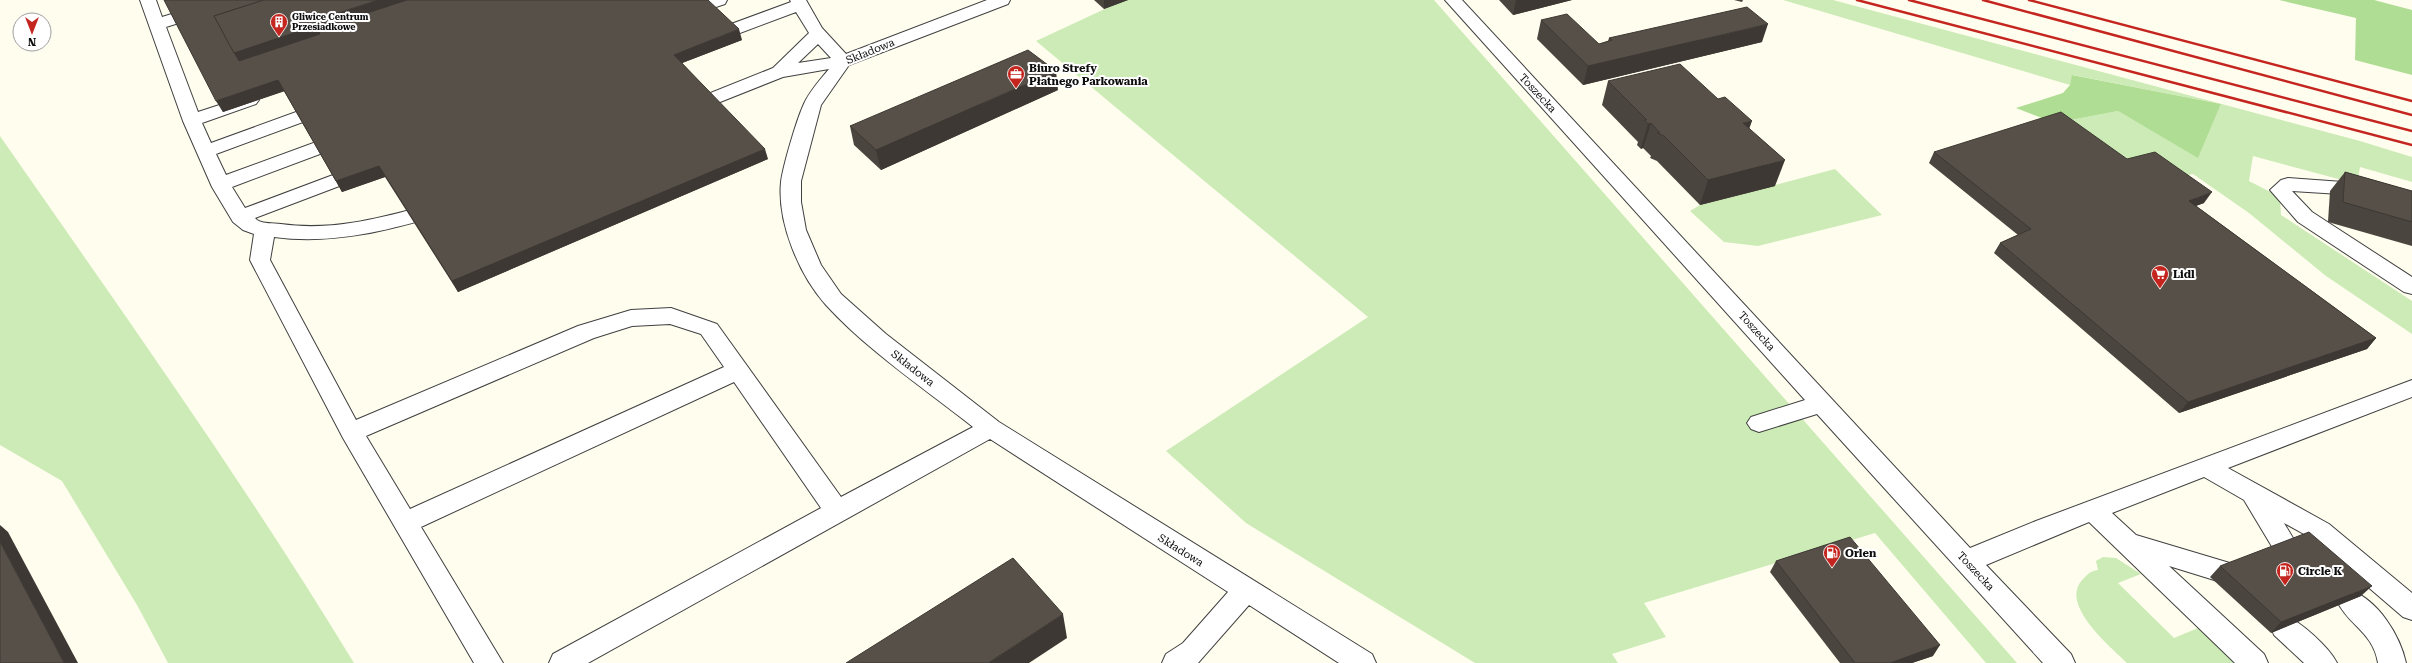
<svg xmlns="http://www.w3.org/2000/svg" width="2412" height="663" font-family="'Roboto Serif',serif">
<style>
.green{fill:#cdebb6}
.forest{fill:#afdd94}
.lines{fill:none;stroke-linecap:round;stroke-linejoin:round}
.minor-casing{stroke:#404040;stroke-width:2}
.minor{fill:#fff;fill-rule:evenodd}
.rail{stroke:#c4251f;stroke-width:2.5}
.wall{fill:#4b453f}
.shaded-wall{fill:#3d3833}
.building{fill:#575049;stroke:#3d3833}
.labels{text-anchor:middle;stroke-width:4;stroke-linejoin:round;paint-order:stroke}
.far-poi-label{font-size:9px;font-weight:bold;fill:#0d0d0d;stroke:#fff;text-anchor:start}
.street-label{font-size:11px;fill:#0d0d0d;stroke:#fff}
.poi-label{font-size:11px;font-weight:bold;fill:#0d0d0d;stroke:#fff;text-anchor:start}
</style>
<rect width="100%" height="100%" fill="#fffdee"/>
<!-- green -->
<g class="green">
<path d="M1124 0H1434L2017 663H1986L1875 533 1644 603 1666 637 1612 654 1618 663H1475L1246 523 1166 451 1368 317 1036 41Z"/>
<path d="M1783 0H1833L2360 141 2412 157V182L2360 167 2357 184 2253 156 2249 181 2280 197 2281 215 2412 301V334L2326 276 2249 213 2193 174 2172 179 2121 169 2055 123 2118 111 2198 157 2221 104 2073 75 2070 85Z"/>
<path d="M0 136C121 310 244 482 354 663H168L137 605 62 481 0 445Z"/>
<path d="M1835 169 1882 215 1758 246 1724 242 1690 211 1700 205Z"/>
<path d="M2103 557 2116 558 2141 574 2118 583 2174 638 2198 628 2234 663H2127C2111 647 2058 604 2083 579 2088 574 2090 571 2098 570L2096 561Z"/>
</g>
<!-- forest -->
<g class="forest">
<path d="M2279 0H2374L2412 10V75L2355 60 2356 18Z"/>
<path d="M2072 75 2221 104 2198 158 2118 111 2055 123 2016 108 2063 93 2070 85Z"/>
</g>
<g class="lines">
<defs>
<g id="minor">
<path d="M140 0H156L162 17 217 0H242L240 4 166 27 198 112 250 95 256 96 259 100 256 104 202 123 211 143 321 103H333L336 107 333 111 216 154 226 175 338 134H352L354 138 352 142 232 187 245 208 357 166 364 164 371 166 374 170 371 174 255 218 257 220C263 224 274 223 281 224 336 232 387 216 440 202L447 203 450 208 447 213C390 230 334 245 274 237L270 260 356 420 578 326 631 310 671 308 717 324 841 497 973 427C925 389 867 350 826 305 799 275 777 222 781 182 783 166 796 122 803 106 808 93 820 80 829 69L783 77 695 112H683L680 108 683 104 773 68 809 33 796 12 716 42H704L701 38 704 34 791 2 790 0H806L822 28 846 54 987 0H1010L1008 4 849 65 821 105 801 181V202L806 230 821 265 841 294 886 334 999 422 1372 654 1376 663H1339L1249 605 1198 663H1162L1166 654 1183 643 1228 592 990 439 588 663H549L553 654 821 508 734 382 421 527 503 663H474L343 438 250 260 254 234 243 230 233 222 212 187 183 121ZM818 44 831 58 798 63ZM670 324 701 334 724 367 410 509 366 436 594 338 632 326Z"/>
<path d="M703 0H727L725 4 683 18 677 17 675 13 677 9Z"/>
<path d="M1445 0H1462L1970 548 2036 521 2412 380V397L2228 468 2329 524 2412 593V620L2403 617 2311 538 2284 523 2299 548 2295 555 2286 559 2277 555 2244 500 2204 477 2112 513 2136 535 2233 564 2237 572 2233 580 2224 583 2169 566 2264 654 2268 663H2235L2089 522 1986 565 2071 654 2075 663H2043L1817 414 1759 432 1751 429 1747 423 1751 417 1805 400Z"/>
<path d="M2288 178 2357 183 2412 199V212L2356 195 2292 191 2312 212 2412 277V294L2404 292 2298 222 2270 190 2281 180Z"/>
<path d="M2350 590C2378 600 2400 635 2406 663H2378C2373 632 2349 626 2337 601L2341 593Z"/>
<path d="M2284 615C2300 621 2329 647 2337 663H2304L2274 635 2271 627 2274 619Z"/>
</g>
</defs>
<!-- minor casing -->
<use href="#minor" class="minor-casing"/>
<!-- minor -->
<use href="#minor" class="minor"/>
<!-- rail -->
<g class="rail">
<path d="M1857 0 2412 145"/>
<path d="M1909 0 2412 131"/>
<path d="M1983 0 2412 115"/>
<path d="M2029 0 2412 101"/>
</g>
</g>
<!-- wall -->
<g class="wall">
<path d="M164 0 742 40 682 63 768 159 458 292 385 177 342 192 284 91 223 112Z"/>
<path d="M1094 0H1128L1104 9Z"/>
<path d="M1499 0H1572L1513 15Z"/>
<path d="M1734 0H1743L1742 2Z"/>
<path d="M1541 20 1599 44 1608 41 1609 38 1762 42 1583 85 1537 39Z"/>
<path d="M1608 81 1749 128 1775 186 1700 205 1657 161 1650 158 1651 156 1643 148 1641 149 1637 145 1638 142 1602 105Z"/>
<path d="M1058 90 881 170 854 145 850 126Z"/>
<path d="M1934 152 2127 159 2204 203 2196 206 2376 338 2367 349 2179 413 1994 253 2000 243 2018 235 1929 163Z"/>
<path d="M2345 172 2412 191V246L2328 222 2330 191Z"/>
<path d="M1776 561 1933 656 1912 663H1840L1770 572Z"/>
<path d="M2220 566 2361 596 2271 633 2210 577Z"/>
</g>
<!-- shaded-wall -->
<g class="shaded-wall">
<path d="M378 0H444L246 72 234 53 313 21Z"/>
<path d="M1104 0H1128L1104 9Z"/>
<path d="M1516 0H1572L1513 15Z"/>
<path d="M1768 24 1762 42 1583 85 1588 66Z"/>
<path d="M739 29 742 40 677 65 674 55Z"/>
<path d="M1056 71 1058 90 881 170 876 150Z"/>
<path d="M278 80 285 91 223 112 216 101Z"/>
<path d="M1752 121 1743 146V123Z"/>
<path d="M1651 123 1643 148 1641 149 1648 124Z"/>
<path d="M765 149 768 159 458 292 452 281Z"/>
<path d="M1785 160 1775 186 1700 205 1708 180Z"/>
<path d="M379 166 385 177 342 192 336 181Z"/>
<path d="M2212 192 2204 203 2181 211 2189 201Z"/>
<path d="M2376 338 2367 349 2179 413 2188 402Z"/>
<path d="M0 525 8 532 78 663H64L0 542Z"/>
<path d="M2372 586 2361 596 2271 633 2281 622Z"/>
<path d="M1063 614 1067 638 1029 663H988Z"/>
<path d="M1940 645 1933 656 1912 663H1890Z"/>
</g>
<!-- building -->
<g class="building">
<path d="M164 0H264L214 16 239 61 320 34 318 29 407 0H708L739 29 674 55 765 149 452 281 379 166 336 181 278 80 216 101Z"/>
<path d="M264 0H378L313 21 315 26 234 53 214 16Z"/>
<path d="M1747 7 1768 24 1588 66 1541 20 1567 14 1599 44 1612 40 1609 38Z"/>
<path d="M1028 50 1056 71 876 150 850 126Z"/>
<path d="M1680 64 1718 99 1725 97 1752 121 1743 123 1785 160 1708 180 1664 136 1657 133H1660L1651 123 1648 124 1644 120H1647L1608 81Z"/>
<path d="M2061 112 2127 159 2155 152 2212 192 2189 201 2376 338 2188 402 2000 243 2031 229 1934 152Z"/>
<path d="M2345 172 2412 191V222L2343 202Z"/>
<path d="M2309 532 2372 586 2281 622 2220 566Z"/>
<path d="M1850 537 1940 645 1890 663H1855L1776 561Z"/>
<path d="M0 542 64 663H0Z"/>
<path d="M1013 558 1063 614 988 663H846Z"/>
</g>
<!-- icons -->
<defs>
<symbol id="building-pin" viewBox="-11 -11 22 30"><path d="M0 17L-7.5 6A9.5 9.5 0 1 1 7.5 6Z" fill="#c4251f" stroke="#fff"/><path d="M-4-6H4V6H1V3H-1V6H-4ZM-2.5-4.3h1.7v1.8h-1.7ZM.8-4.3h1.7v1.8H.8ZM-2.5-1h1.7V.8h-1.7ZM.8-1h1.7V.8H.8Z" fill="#fff"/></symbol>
<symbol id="office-pin" viewBox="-11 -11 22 30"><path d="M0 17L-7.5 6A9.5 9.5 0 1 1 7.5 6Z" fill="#c4251f" stroke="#fff"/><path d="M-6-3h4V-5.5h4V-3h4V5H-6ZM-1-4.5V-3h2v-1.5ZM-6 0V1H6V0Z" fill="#fff"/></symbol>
<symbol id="supermarket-pin" viewBox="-11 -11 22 30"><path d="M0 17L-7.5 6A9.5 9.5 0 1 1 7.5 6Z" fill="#c4251f" stroke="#fff"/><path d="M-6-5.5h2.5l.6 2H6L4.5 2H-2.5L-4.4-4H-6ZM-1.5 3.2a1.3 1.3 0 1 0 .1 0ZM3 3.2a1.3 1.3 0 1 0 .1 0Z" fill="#fff"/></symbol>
<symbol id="fuel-pin" viewBox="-11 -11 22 30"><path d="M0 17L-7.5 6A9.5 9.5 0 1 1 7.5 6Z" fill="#c4251f" stroke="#fff"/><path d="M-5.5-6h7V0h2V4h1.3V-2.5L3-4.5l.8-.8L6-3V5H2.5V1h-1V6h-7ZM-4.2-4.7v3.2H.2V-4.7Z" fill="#fff"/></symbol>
</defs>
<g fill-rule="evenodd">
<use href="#building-pin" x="269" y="12" width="20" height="27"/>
<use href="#office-pin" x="1006" y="64" width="20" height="27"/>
<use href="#supermarket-pin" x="2150" y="264" width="20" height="27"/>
<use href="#fuel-pin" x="1822" y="543" width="20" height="27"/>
<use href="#fuel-pin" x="2275" y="561" width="20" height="27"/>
</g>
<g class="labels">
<!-- far-poi labels -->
<g class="far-poi-label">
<text x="292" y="20">Gliwice Centrum<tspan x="292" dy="10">Przesiadkowe</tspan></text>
</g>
<!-- street labels -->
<g class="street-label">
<text transform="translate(870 51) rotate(-22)" y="4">Składowa</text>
<text transform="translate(1538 93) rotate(47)" y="4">Toszecka</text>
<text transform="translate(1757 331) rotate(48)" y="4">Toszecka</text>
<text transform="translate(913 368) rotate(38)" y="4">Składowa</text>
<text transform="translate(1181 550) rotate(32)" y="4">Składowa</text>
<text transform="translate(1976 571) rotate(47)" y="4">Toszecka</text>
</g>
<!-- poi labels -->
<g class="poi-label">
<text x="1029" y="72">Biuro Strefy<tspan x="1029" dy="13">Płatnego Parkowania</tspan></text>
<text x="2173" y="278">Lidl</text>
<text x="1845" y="557">Orlen</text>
<text x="2298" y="575">Circle K</text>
</g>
</g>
<!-- north arrow -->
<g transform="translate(32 32) rotate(180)"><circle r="19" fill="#ffffff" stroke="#9e9e9e"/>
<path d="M0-3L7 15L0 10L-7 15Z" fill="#c4251f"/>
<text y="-6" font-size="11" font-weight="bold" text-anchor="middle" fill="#0d0d0d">N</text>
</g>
</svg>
